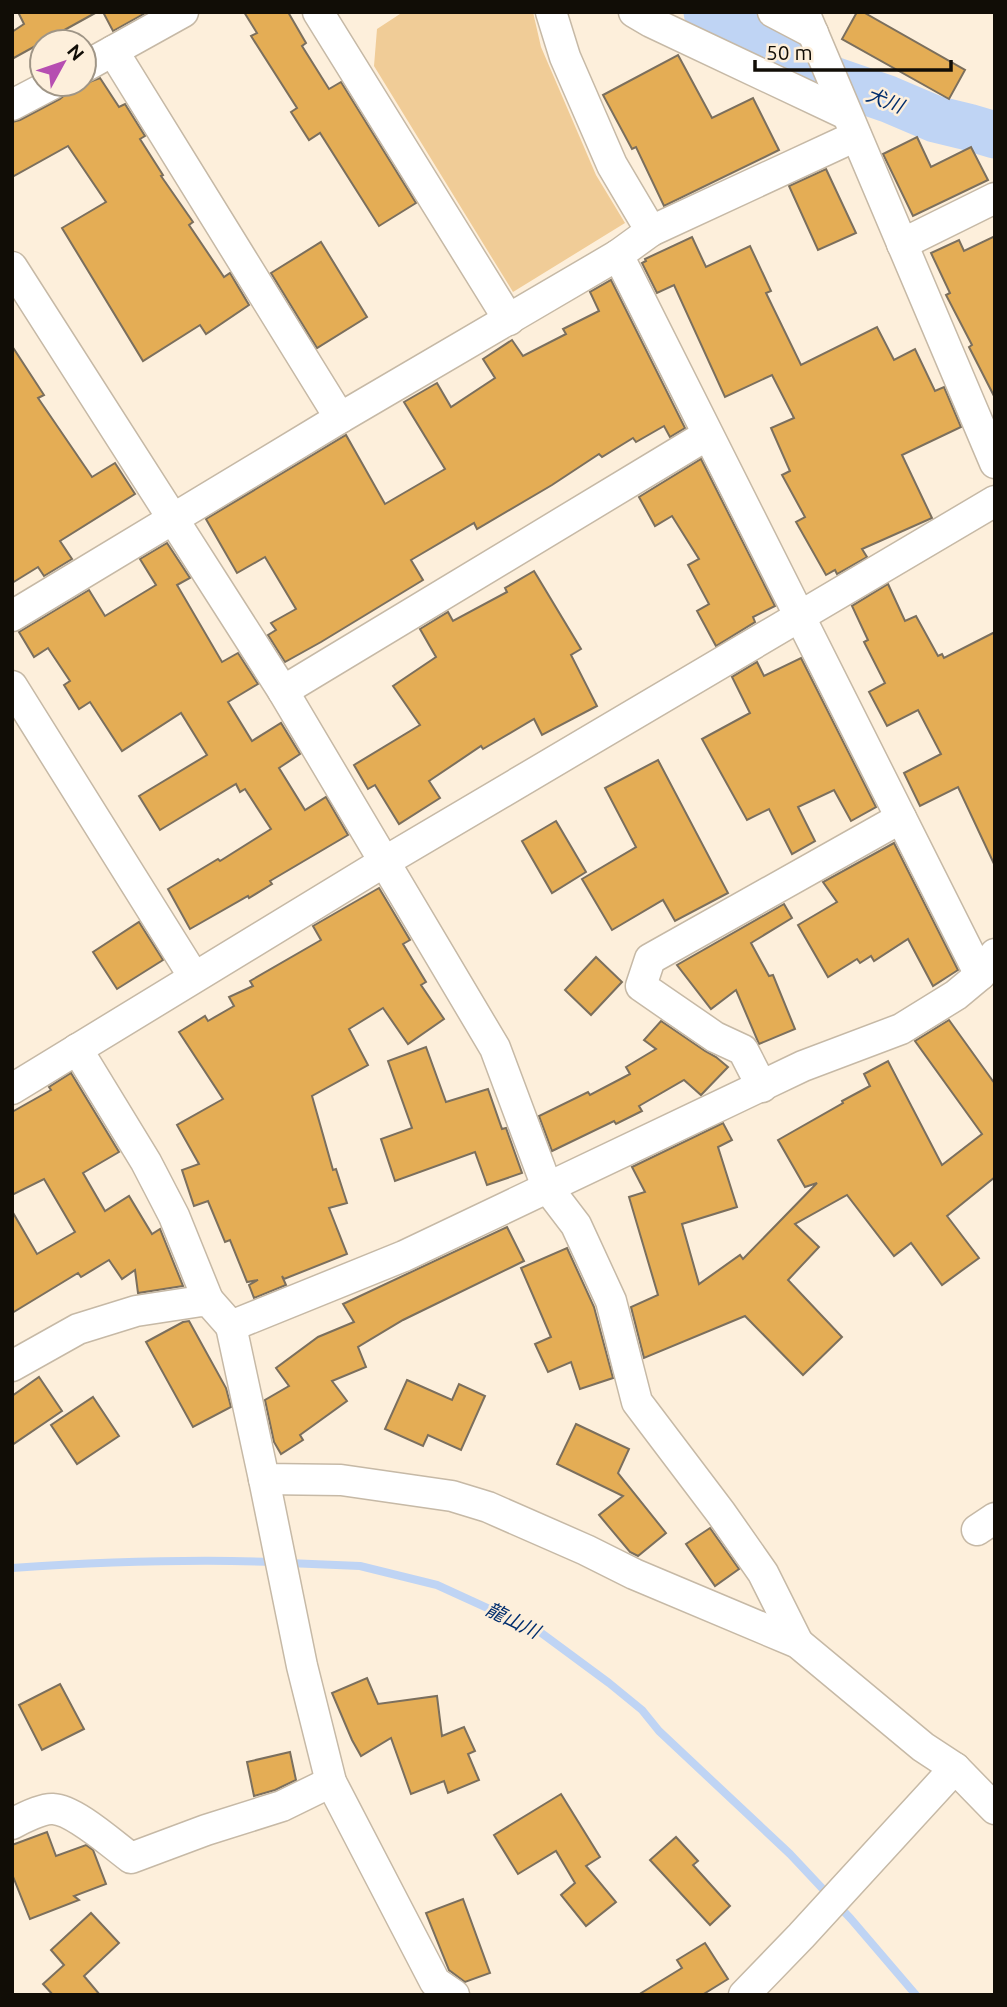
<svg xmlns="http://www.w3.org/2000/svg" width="1007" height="2007" font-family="Ubuntu,'Noto Sans JP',sans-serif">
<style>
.green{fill:#f0cc97}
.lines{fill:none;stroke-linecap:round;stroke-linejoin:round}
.stream{stroke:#bfd4f4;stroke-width:8}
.river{stroke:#bfd4f4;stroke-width:47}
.building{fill:#e4ad55;stroke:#7b6f5d;stroke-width:2}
.minor-casing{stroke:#c6b9a6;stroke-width:33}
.minor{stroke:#fff;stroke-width:30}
.labels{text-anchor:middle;stroke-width:5;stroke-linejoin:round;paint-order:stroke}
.water-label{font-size:19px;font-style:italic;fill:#002d6d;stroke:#fdefdb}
</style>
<rect width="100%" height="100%" fill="#fdefdb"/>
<!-- green -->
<path class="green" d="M403 12H533L541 47 596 175 625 223 513 292 374 66 377 29Z"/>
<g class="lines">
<!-- stream -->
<g class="stream">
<path d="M288 1563 360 1566 437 1585 540 1632 609 1683 642 1710 659 1731 790 1854 851 1919 916 1995"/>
<path d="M12 1568C100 1562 187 1559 275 1562"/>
</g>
<!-- river -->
<path class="river" d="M707 12 833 80 888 99 935 119 968 127 995 135"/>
</g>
<!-- building -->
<g class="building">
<path d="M18 12H97L12 59V32L24 24Z"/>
<path d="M103 12H147L113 31Z"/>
<path d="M244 12H288L306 43 302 46 329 89 341 82 416 203 379 226 320 133 309 140 291 112 297 108 251 36 257 33Z"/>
<path d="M857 12H863L965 70 949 99 842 39Z"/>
<path d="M678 55 712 118 753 98 779 150 664 206 636 147 632 149 603 95Z"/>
<path d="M100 78 119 107 125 104 145 136 140 139 163 175 161 176 193 222 189 225 224 277 230 273 249 305 206 334 200 325 143 361 62 228 106 202 68 146 12 177V122L20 120 60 99 66 94 68 89 76 84H84Z"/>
<path d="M917 137 931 167 971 147 988 180 913 216 883 154Z"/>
<path d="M826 169 856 233 818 250 789 186Z"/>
<path d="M995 236V398L969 347 972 345 946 295 950 293 931 253 959 240 964 251Z"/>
<path d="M692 237 706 267 750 246 771 291 766 293 801 365 877 327 894 360 915 349 935 391 944 387 961 427 902 455 932 518 862 549 867 557 837 574 835 570 826 575 796 522 805 517 782 475 790 471 771 428 794 418 772 375 725 397 674 285 657 293 642 263 646 261 645 259Z"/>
<path d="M321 242 367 317 317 348 271 273Z"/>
<path d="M611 280 685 428 670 437 664 426 636 442 633 438 602 457 599 454 552 485 477 529 474 523 411 560 423 580 321 642 285 662 268 635 276 630 271 623 296 609 265 557 237 573 206 519 346 435 385 504 445 469 404 402 437 383 451 407 495 378 483 359 512 340 523 356 566 334 563 329 599 311 590 292Z"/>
<path d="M12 346 44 395 38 398 92 477 115 463 135 494 60 541 72 559 44 576 38 567 12 583Z"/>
<path d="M701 459 775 606 753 617 755 622 716 646 697 611 709 604 688 565 699 559 672 516 655 526 639 497Z"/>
<path d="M167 543 190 578 177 585 222 662 238 653 258 684 228 702 252 741 281 723 300 754 279 768 305 810 326 797 348 835 270 881 272 884 249 898 248 896 190 929 168 889 218 859 220 861 271 829 245 789 240 792 236 784 160 830 139 796 207 755 181 713 122 751 90 702 79 709 64 685 70 681 48 648 34 657 19 632 89 590 105 616 156 585 140 559Z"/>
<path d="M534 571 581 649 571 655 597 706 542 735 534 719 483 749 481 746 429 781 440 798 399 824 375 785 368 789 354 765 420 725 393 686 436 657 420 629 448 612 453 621 507 592 505 588Z"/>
<path d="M888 584 905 621 916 616 938 656 942 654 944 658 995 632V866L958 787 920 806 904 773 941 754 918 710 887 726 869 692 885 683 864 642 868 640 852 606Z"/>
<path d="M801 658 876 807 851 821 834 790 798 807 815 841 792 854 769 809 747 820 702 739 750 713 732 677 757 662 764 676Z"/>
<path d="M658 760 728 893 675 921 663 900 612 930 582 879 636 847 605 788Z"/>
<path d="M556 821 586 872 552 893 522 841Z"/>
<path d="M894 843 958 970 933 986 908 939 874 961 871 956 860 963 857 959 828 977 798 925 837 902 823 882Z"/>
<path d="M379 888 410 940 403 944 426 982 421 985 444 1019 408 1044 383 1008 349 1029 368 1065 312 1096 333 1170 336 1169 347 1203 329 1208 347 1254 284 1279 282 1276 286 1285 254 1298 249 1285 258 1280 247 1282 230 1240 225 1242 208 1201 194 1206 182 1170 199 1164 177 1125 223 1099 179 1032 205 1016 208 1021 234 1006 229 997 253 986 250 981 321 940 313 926Z"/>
<path d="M784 904 792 918 751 943 769 976 773 975 795 1029 759 1044 736 990 711 1009 677 965Z"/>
<path d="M139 922 163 960 117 989 93 952Z"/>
<path d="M596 957 622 982 591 1015 565 990Z"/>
<path d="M949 1020 995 1084V1177L947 1216 979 1258 942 1285 911 1243 894 1256 847 1195 795 1224 819 1247 788 1280 842 1337 803 1375 745 1316 644 1358 631 1307 658 1295 629 1197 645 1192 632 1167 723 1123 732 1140 718 1147 737 1207 682 1224 699 1284 740 1255 743 1259 817 1183 805 1187 778 1140 843 1103 842 1101 870 1086 864 1074 888 1061 942 1165 982 1134 915 1041Z"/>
<path d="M661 1021 705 1051 716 1057 728 1067 701 1095 684 1080 639 1106 642 1111 616 1124 614 1121 552 1151 539 1116 588 1092 590 1095 630 1074 626 1067 656 1049 644 1040Z"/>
<path d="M426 1047 446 1102 488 1089 502 1129 506 1128 522 1173 487 1185 475 1152 395 1181 381 1139 412 1128 388 1061Z"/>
<path d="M71 1073 119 1152 83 1173 105 1211 129 1196 152 1234 160 1229 183 1286 138 1293 135 1270 122 1279 109 1260 81 1277 78 1273 12 1313V1211L37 1254 75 1232 44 1179 12 1195V1112L51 1090 49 1087Z"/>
<path d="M507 1227 524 1261 403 1320 358 1347 366 1367 332 1381 347 1401 300 1435 303 1440 281 1454 274 1442 265 1400 289 1386 276 1368 318 1337 354 1322 343 1304Z"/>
<path d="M567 1248 594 1307 613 1378 580 1389 571 1362 548 1372 535 1344 551 1337 521 1268Z"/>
<path d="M189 1321 226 1388 231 1407 193 1427 146 1342 183 1322Z"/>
<path d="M39 1377 62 1411 12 1445V1396Z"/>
<path d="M407 1380 452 1400 459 1384 485 1396 461 1450 428 1435 423 1446 385 1429Z"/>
<path d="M93 1397 119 1436 77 1464 51 1425Z"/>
<path d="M576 1424 629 1449 618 1473 666 1533 638 1556 630 1552 599 1515 623 1496 557 1464Z"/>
<path d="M710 1528 739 1569 715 1586 686 1544Z"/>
<path d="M367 1678 378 1704 437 1696 442 1736 464 1727 475 1751 468 1754 479 1780 448 1793 444 1781 411 1794 391 1738 361 1756 352 1740 332 1693Z"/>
<path d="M60 1684 84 1729 42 1750 19 1705Z"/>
<path d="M290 1752 296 1780 275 1790 254 1796 247 1762Z"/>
<path d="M561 1794 600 1857 586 1866 616 1902 586 1926 561 1895 575 1883 556 1851 518 1874 494 1835Z"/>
<path d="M47 1832 56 1856 86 1845 93 1850 106 1884 74 1896 79 1900 30 1919 12 1874V1845Z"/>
<path d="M676 1837 698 1861 693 1865 730 1906 710 1925 650 1860Z"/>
<path d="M463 1899 490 1973 465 1982 449 1970 426 1913Z"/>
<path d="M91 1913 119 1943 84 1976 100 1995H53L43 1984 64 1965 51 1950Z"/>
<path d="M705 1943 728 1979 702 1995H638L682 1968 677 1960Z"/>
</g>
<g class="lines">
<defs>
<g id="minor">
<path d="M318 12 509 320"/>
<path d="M551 12 565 57 612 165 651 231"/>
<path d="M634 12 651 22 846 114"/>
<path d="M773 12 813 33"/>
<path d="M804 12 995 463"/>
<path d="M113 51 340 418"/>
<path d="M84 67 183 12"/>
<path d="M12 105 52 84"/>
<path d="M902 244 995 198"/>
<path d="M618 255 980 975"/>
<path d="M12 267 283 691 495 1048 547 1187 576 1225 611 1301 637 1402 721 1513 763 1573 798 1643"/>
<path d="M12 616 340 418 618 255 651 231 856 136"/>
<path d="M12 686 194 977"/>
<path d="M283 691 707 435"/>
<path d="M77 1049 146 1162 174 1216 208 1300"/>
<path d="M762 1087 743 1050 715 1037 641 986 650 959 901 818"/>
<path d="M12 1089 384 862 995 501"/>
<path d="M231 1326 264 1479 341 1480 452 1496 488 1507 586 1550 634 1574 798 1643 923 1747 955 1768"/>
<path d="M12 1366 78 1329 136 1311 208 1300 231 1326 404 1256 803 1066 901 1029 956 995 980 975 995 954"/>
<path d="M264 1479 302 1666 331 1782 435 1982 454 1995"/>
<path d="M977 1530 995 1518"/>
<path d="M12 1824C21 1819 43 1808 53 1809 75 1810 113 1845 131 1858L206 1830 282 1806 331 1782"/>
<path d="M744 1995 801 1936 955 1768 995 1809"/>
</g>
</defs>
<!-- minor casing -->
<use href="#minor" class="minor-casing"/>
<!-- minor -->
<use href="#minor" class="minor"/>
</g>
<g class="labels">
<!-- water labels -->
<g class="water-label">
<text transform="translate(885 100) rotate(21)" y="7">犬川</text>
<text transform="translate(513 1620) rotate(26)" y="7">龍山川</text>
</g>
</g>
<!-- border -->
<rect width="1007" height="2007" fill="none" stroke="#110d06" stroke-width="28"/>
<!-- north arrow -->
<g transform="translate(63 63) rotate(50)"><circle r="33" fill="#fdefdb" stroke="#9f9586" stroke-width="2"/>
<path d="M0-5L12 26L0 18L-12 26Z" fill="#b64eb1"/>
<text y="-10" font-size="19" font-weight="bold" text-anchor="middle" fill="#110d06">N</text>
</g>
<!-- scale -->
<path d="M755 60v10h196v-10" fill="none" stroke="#110d06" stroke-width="3.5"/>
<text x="766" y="60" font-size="21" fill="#110d06" stroke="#fdefdb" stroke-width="5" paint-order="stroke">50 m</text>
</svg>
